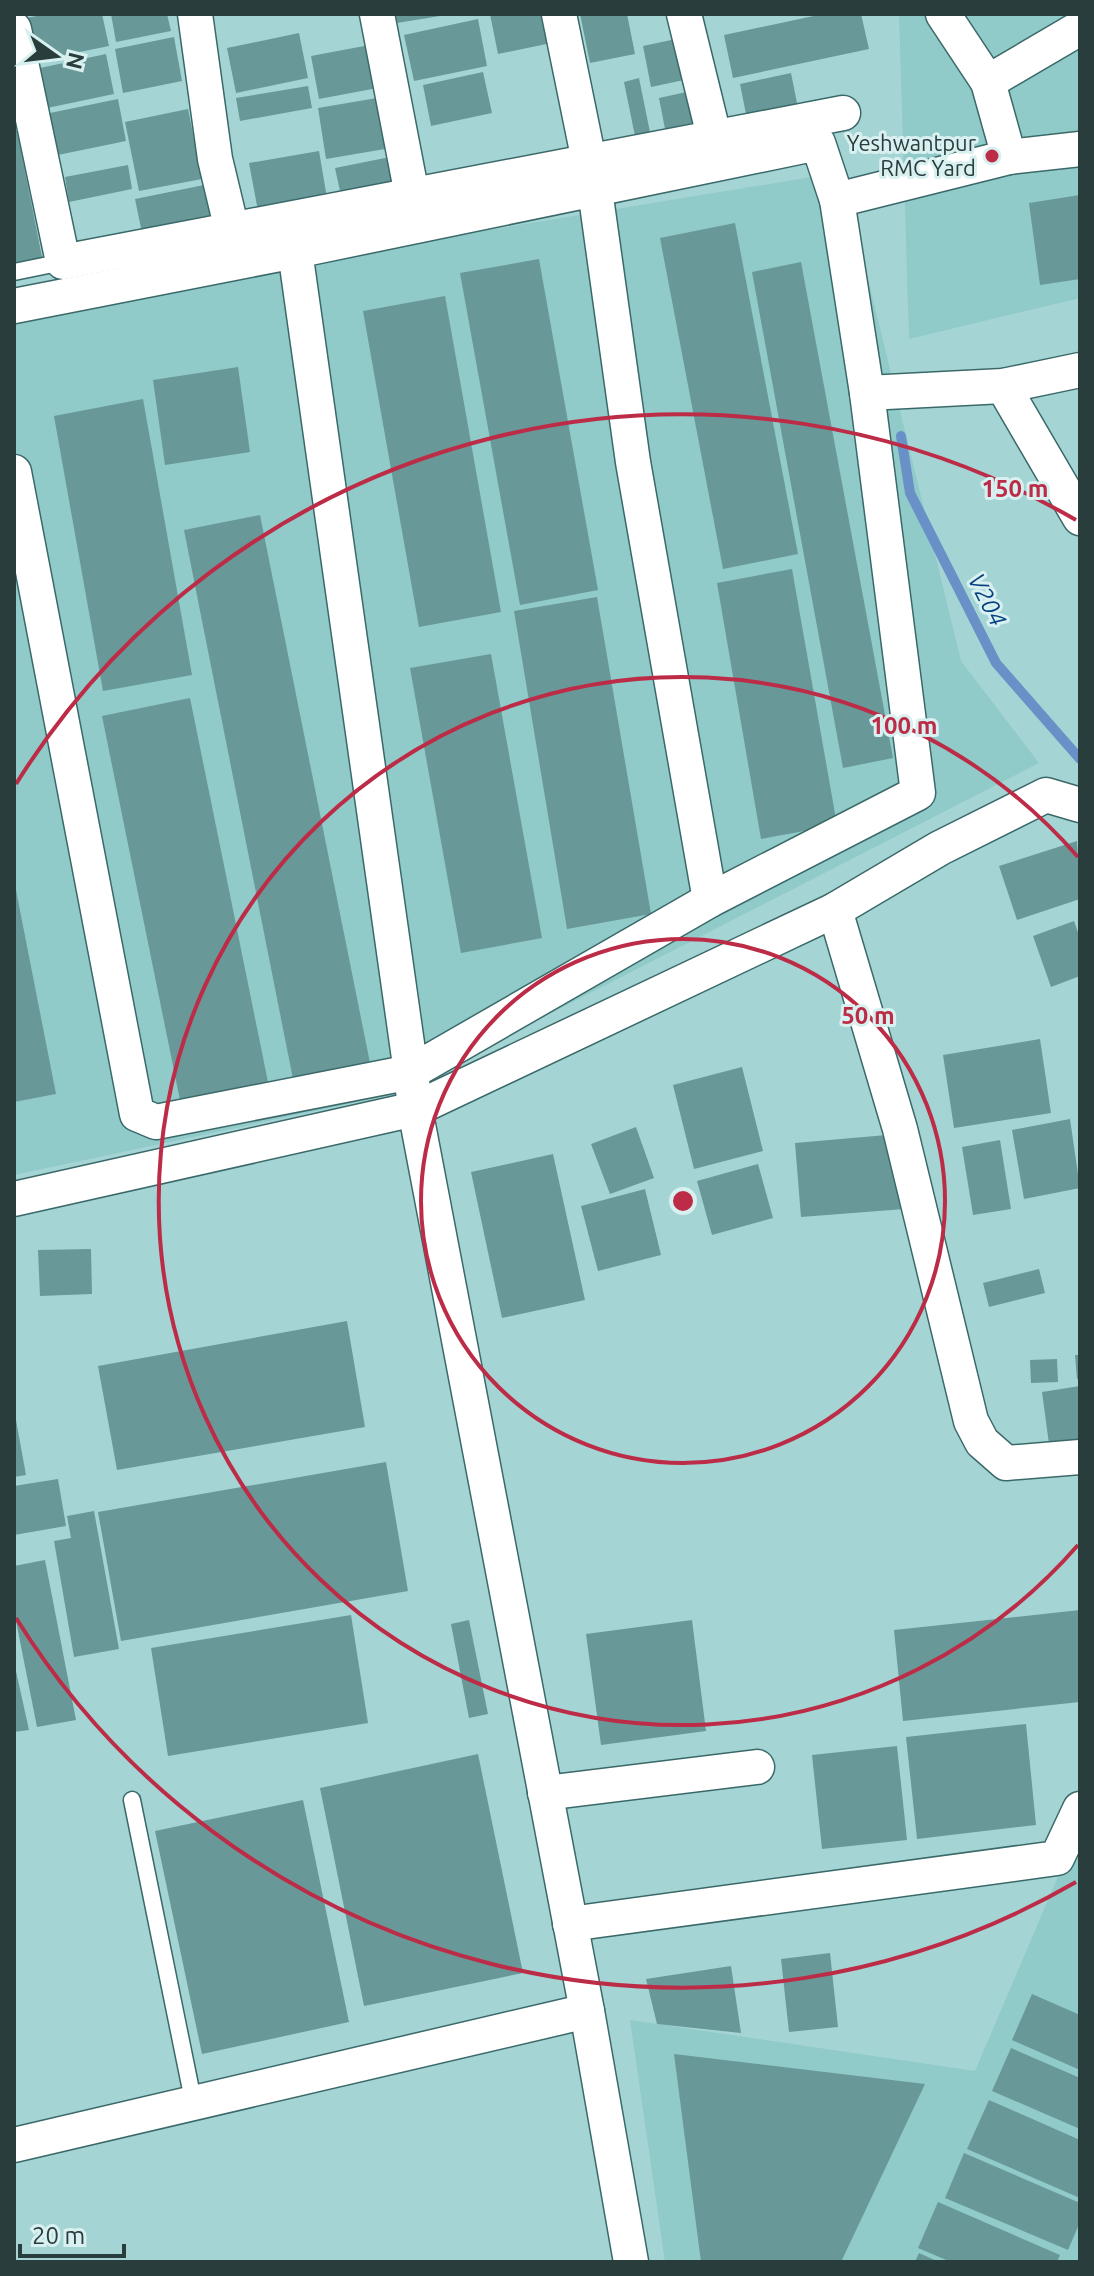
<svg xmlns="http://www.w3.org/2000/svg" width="1094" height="2276" font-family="Ubuntu,sans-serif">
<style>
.built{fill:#90cac9}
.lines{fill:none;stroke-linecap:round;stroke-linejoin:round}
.stream{stroke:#6991c7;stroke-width:10}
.building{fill:#699898}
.lane-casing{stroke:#3b6969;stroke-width:19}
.street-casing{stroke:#3b6969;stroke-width:37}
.lane{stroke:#fff;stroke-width:16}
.street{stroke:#fff;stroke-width:34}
.ring{fill:none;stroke:#bc2c47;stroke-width:4}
.poi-dot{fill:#bc2c47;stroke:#d8f0f0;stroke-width:3}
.labels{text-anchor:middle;stroke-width:6;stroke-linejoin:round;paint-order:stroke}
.poi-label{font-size:22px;fill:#293d3d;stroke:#d8f0f0;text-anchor:end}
.water-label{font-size:24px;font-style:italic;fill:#064181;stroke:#d8f0f0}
.centre{fill:#bc2c47;stroke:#d8f0f0;stroke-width:4}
.ring-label{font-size:24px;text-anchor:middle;font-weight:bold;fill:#bc2c47;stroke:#d8f0f0;stroke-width:6;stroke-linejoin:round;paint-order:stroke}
</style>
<rect width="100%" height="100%" fill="#a4d5d4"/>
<!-- built -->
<g class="built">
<path d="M899 14H1080V298L909 339Z"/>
<path d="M842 172 961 661 1039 763 391 1095 14 1175V308Z"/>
<path d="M1080 1825V2262H665L630 2020 975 2071Z"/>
</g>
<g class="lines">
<!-- stream -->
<path class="stream" d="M901 436 910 493 996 663 1080 759"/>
</g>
<!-- building -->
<g class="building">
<path d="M45 14H102L109 46 35 61 27 18Z"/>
<path d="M111 14H167L171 31 116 42Z"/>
<path d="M395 14H439L440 16 397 23Z"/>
<path d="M490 14H550L556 42 498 54Z"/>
<path d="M580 14H627L635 54 590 63Z"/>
<path d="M823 14H861L869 49 733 78 724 35Z"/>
<path d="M478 19 487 66 414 81 404 35Z"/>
<path d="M299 33 308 78 236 93 227 48Z"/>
<path d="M174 37 182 81 123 93 115 49Z"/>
<path d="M676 39 684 80 651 87 643 46Z"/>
<path d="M375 44 383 87 319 99 311 56Z"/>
<path d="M106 54 114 94 47 108 40 68Z"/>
<path d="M483 72 492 113 431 126 423 85Z"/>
<path d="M791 73 798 108 747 119 740 84Z"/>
<path d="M639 78 653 147 638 151 624 82Z"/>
<path d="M308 86 312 108 240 121 236 98Z"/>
<path d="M691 91 698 122 665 129 659 98Z"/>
<path d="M383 97 391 148 326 159 318 108Z"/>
<path d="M118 99 126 141 53 156 45 114Z"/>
<path d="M188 109 202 179 139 191 125 122Z"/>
<path d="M14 131H17L43 262 14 268Z"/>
<path d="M319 151 329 210 260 222 249 163Z"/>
<path d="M390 157 397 193 343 205 335 168Z"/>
<path d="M128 165 132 189 69 202 65 177Z"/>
<path d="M204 185 212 224 143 238 135 199Z"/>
<path d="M1080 195V279L1040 285 1029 203Z"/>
<path d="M735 223 798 554 723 569 660 238Z"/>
<path d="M539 259 598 590 520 605 460 273Z"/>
<path d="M801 262 893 758 843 768 752 272Z"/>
<path d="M445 296 501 612 419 627 363 311Z"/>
<path d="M238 367 250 452 165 465 153 380Z"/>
<path d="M143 399 192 675 103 691 54 416Z"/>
<path d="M260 515 371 1068 294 1084 184 530Z"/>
<path d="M792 569 837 825 761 839 717 583Z"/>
<path d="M597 597 651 914 567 929 514 611Z"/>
<path d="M491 654 542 938 461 953 410 668Z"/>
<path d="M190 698 269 1087 181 1105 102 716Z"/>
<path d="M1077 841 1080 899 1017 920 999 866Z"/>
<path d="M14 880 56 1094 14 1102Z"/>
<path d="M1074 921 1080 938V976L1051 987 1033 936Z"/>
<path d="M1040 1039 1051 1113 954 1128 943 1055Z"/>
<path d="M742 1067 763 1151 694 1169 673 1085Z"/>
<path d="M1070 1119 1080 1188 1024 1199 1012 1130Z"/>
<path d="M636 1127 654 1178 610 1194 591 1144Z"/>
<path d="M898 1134 904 1209 801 1217 795 1143Z"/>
<path d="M1000 1140 1011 1209 973 1215 962 1147Z"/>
<path d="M553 1154 585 1300 502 1318 471 1172Z"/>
<path d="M758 1164 773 1218 712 1235 697 1181Z"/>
<path d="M645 1189 661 1255 598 1271 581 1206Z"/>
<path d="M91 1249 92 1294 40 1296 38 1250Z"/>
<path d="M1039 1269 1045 1293 989 1307 983 1283Z"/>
<path d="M347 1321 365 1427 117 1470 98 1366Z"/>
<path d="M1075 1355H1080V1378L1077 1379Z"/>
<path d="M1057 1359 1058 1382 1031 1383 1030 1360Z"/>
<path d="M1080 1386V1440L1049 1444 1042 1392Z"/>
<path d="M14 1409 26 1475 14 1477Z"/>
<path d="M386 1462 408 1591 121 1641 98 1512Z"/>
<path d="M58 1479 66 1526 14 1535V1486Z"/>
<path d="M94 1511 119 1649 74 1657 54 1541 71 1538 67 1516Z"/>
<path d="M45 1560 76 1720 37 1727 14 1611V1566Z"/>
<path d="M1080 1610V1702L903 1721 894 1630Z"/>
<path d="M351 1615 368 1723 168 1756 151 1648Z"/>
<path d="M469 1620 488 1714 469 1718 451 1624Z"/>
<path d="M692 1620 706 1731 601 1745 586 1634Z"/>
<path d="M14 1662 29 1730 14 1732Z"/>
<path d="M1026 1724 1036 1825 917 1839 906 1737Z"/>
<path d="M897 1746 907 1840 822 1849 812 1755Z"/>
<path d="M478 1754 523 1973 364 2006 320 1788Z"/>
<path d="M303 1800 349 2022 202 2054 155 1831Z"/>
<path d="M830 1953 838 2027 789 2032 781 1959Z"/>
<path d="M731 1966 741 2033 657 2024 646 1979Z"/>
<path d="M1032 1994 1080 2015V2070L1012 2040Z"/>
<path d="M1011 2048 1080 2078V2129L992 2091Z"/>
<path d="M674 2054 925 2084 841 2262H701Z"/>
<path d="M989 2100 1080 2140V2198L967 2149Z"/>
<path d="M964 2153 1080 2203V2222L1068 2250 945 2198Z"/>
<path d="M938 2202 1060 2255 1057 2262H951L918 2248Z"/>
<path d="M919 2253 939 2262H915Z"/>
</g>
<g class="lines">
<defs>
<g id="lane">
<path d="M14 272 63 262"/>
<path d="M132 1800 194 2105"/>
</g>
<g id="street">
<path d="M195 14 215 159 232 230"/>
<path d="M377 14 412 195"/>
<path d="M559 14 589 161"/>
<path d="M684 14 714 136"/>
<path d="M943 14 988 82"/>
<path d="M14 29 63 262 843 113"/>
<path d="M818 143 837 200 867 393 918 793 710 900 411 1072 295 251Z"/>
<path d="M1009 157 988 82 1080 28"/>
<path d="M595 190 633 462 710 900"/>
<path d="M837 200 1009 157 1080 149"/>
<path d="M14 306 295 251"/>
<path d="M1003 386 1080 518"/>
<path d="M867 393 1003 386 1080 370"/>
<path d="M14 472 137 1114 156 1122 411 1072 415 1109 587 2011 631 2262"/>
<path d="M835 910 900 1129 971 1421 982 1442 1006 1463 1080 1457"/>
<path d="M14 1199 415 1109 835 910 940 848 1046 795 1080 805"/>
<path d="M545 1793 757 1767"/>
<path d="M570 1924 1057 1858 1080 1809"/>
<path d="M14 2145 587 2011"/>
</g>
</defs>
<!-- lane casing -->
<use href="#lane" class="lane-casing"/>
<!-- street casing -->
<use href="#street" class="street-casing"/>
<!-- lane -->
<use href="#lane" class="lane"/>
<!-- street -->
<use href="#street" class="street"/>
</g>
<!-- distance rings -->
<g class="ring">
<circle cx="683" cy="1201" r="262"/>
<path d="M1078 1545A524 524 0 1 1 1078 857"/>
<path d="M1076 1882A786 786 0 0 1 16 1618M16 784A786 786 0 0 1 1076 520"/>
</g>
<!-- markers -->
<circle class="poi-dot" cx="992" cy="156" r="8"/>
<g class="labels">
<!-- poi labels -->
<g class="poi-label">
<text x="976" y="151">Yeshwantpur<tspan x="976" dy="25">RMC Yard</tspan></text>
</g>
<!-- water labels -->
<g class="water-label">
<text transform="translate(987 600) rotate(63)" y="8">V204</text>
</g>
</g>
<circle cx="683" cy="1201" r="12" class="centre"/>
<g class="ring-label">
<text x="1015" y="497">150 m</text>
<text x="904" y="734">100 m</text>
<text x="868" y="1024">50 m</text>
</g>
<!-- border -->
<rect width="1094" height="2276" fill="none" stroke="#293d3d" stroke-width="32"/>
<!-- north arrow -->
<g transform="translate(56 56) rotate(104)" stroke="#d8f0f0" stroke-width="6" paint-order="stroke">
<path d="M0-6L14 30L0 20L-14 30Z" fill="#293d3d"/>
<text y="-12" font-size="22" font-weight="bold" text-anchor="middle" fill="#293d3d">N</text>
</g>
<!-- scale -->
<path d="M20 2244v12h104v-12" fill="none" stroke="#293d3d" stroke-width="4"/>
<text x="32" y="2244" font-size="24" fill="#293d3d" stroke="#d8f0f0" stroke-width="6" paint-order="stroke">20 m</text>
</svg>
